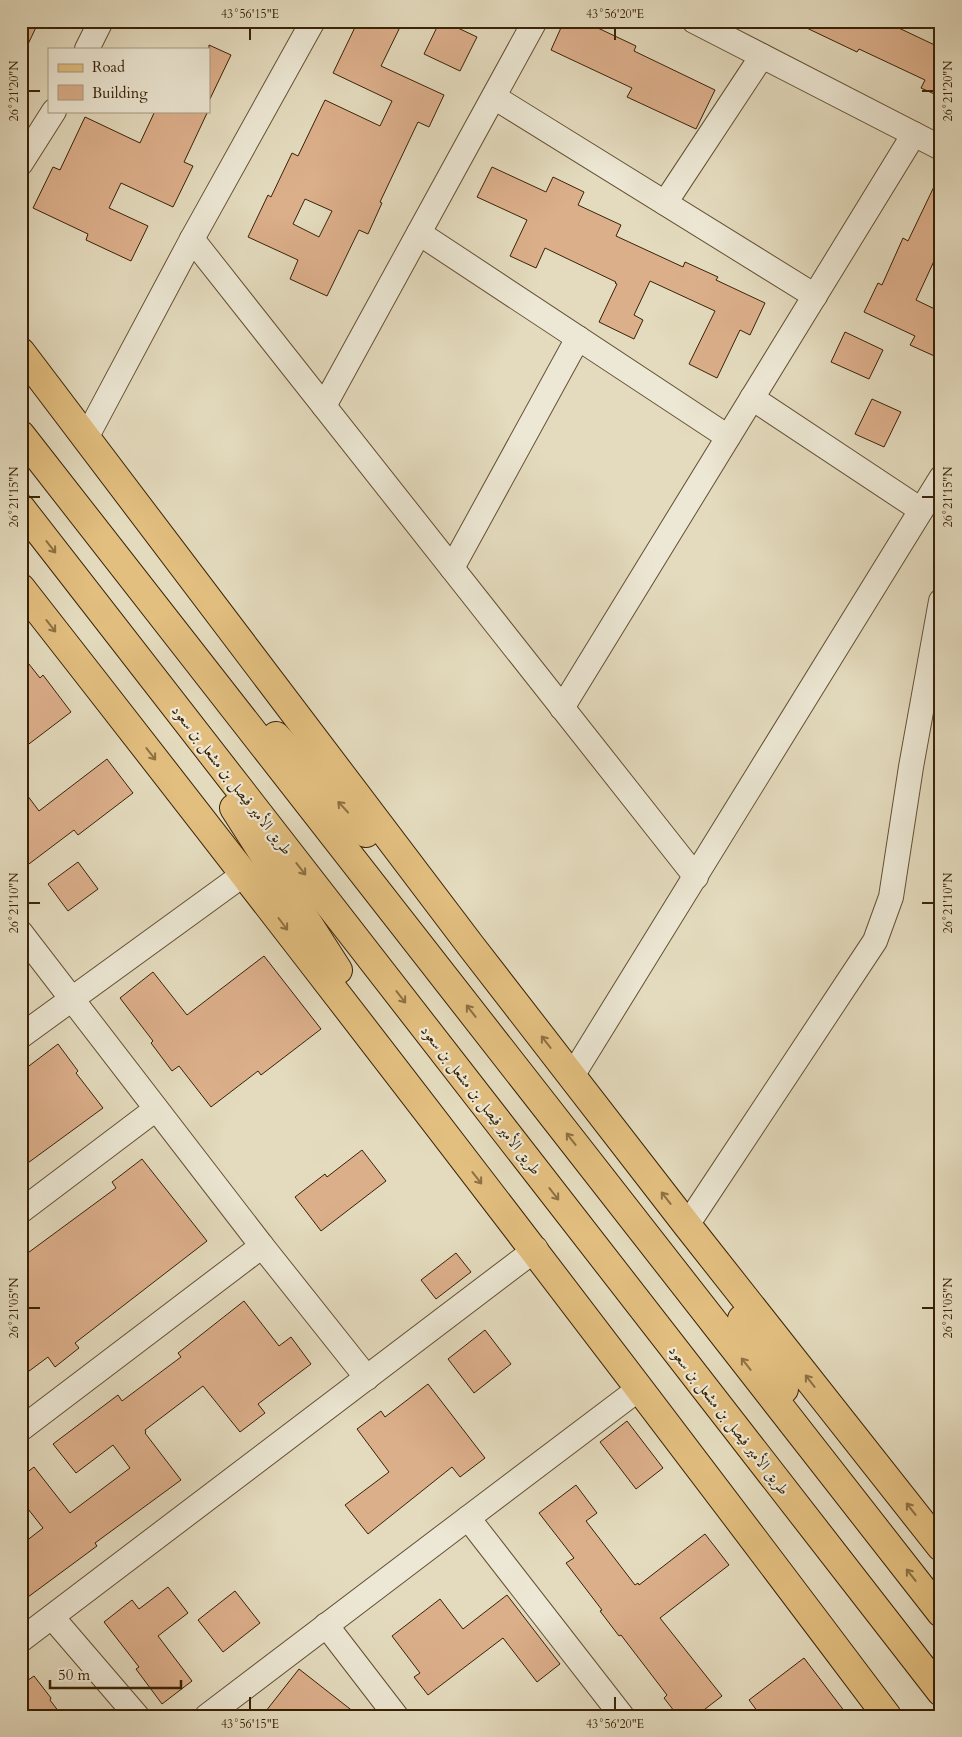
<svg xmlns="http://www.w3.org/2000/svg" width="962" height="1737" font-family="Cardo,Amiri,serif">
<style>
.building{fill:#dcaf8b;stroke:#392206;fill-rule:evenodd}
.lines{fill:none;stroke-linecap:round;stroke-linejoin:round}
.minor-casing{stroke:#645034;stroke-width:26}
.major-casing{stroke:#392206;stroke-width:30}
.minor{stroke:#ede8d5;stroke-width:24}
.major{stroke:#e2be7f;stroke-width:28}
.oneway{stroke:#8e7042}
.ticks{fill:none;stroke:#392206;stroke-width:2}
.labels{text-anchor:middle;stroke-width:4.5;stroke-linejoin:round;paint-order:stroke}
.street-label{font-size:15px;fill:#392206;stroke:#ede8d5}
.neatline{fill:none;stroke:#392206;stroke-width:2}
.ticks-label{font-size:12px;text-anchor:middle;fill:#392206}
</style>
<rect width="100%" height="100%" fill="#e4dbbe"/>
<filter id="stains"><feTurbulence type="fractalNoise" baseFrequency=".004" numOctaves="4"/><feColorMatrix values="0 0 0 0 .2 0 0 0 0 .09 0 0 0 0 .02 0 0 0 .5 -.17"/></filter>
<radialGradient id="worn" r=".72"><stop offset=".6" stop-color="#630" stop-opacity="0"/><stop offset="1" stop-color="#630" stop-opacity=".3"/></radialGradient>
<!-- building -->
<g class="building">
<path d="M21 21H39L21 59Z"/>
<path d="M358 21H403L381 66 444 95 429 127 418 122 380 202 382 203 368 234 359 230 327 296 290 279 298 260 248 237 268 195 271 197 292 153 298 156 325 100 380 126 392 101 333 73ZM305 199 332 211 319 237 293 224Z"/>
<path d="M440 21H443L477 37 460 71 424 54Z"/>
<path d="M564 21H583L636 46 634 51 715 90 696 129 627 97 632 88 551 50Z"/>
<path d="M792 21H884L941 48V97L921 88 925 80 859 49 857 52Z"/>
<path d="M209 45 231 55 209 101Z"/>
<path d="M155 111H208L184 162 193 166 173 207 121 183 109 208 148 226 131 261 86 240 88 234 33 208 53 167 60 170 85 117 140 143Z"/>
<path d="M492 167 546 192 553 177 584 192 578 205 621 225 616 236 683 267 685 262 718 277 716 280 765 303 750 335 740 330 717 378 689 364 715 311 650 281 634 315 643 320 634 339 599 322 617 284 615 283 616 282 545 248 536 268 510 256 527 220 477 197Z"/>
<path d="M941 172V246L916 300 941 312V359L910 345 915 336 864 312 878 283 882 285 903 238 908 241Z"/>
<path d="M845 332 883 350 869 379 831 362Z"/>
<path d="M872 399 901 412 884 447 855 434Z"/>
<path d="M21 654 40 678 43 675 71 712 21 750Z"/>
<path d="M107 759 133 793 78 835 74 830 21 870V787L39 811Z"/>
<path d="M78 862 98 889 68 911 48 884Z"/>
<path d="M264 956 321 1029 261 1075 258 1071 211 1107 179 1066 172 1071 151 1043 153 1041 120 998 153 972 187 1015Z"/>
<path d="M58 1044 78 1071 76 1073 103 1108 21 1168V1072Z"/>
<path d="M362 1150 386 1181 321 1231 295 1197 325 1174 327 1177Z"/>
<path d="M142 1159 207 1241 75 1343 79 1348 55 1367 48 1357 21 1377V1258L116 1188 112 1182Z"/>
<path d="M456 1253 471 1272 436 1299 421 1280Z"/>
<path d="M244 1301 279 1346 291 1337 311 1364 258 1404 265 1413 240 1432 203 1386 145 1430 146 1432 145 1433 181 1480 95 1543 97 1546 28 1597 21 1589V1545L43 1528 21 1500V1477L34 1467 70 1513 130 1468 113 1445 76 1473 53 1444 118 1395 122 1401 181 1357 178 1353Z"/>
<path d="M485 1330 511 1364 474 1393 448 1359Z"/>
<path d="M428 1384 485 1458 460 1477 452 1467 368 1534 345 1505 389 1472 357 1429 381 1411 385 1417Z"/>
<path d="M627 1421 663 1468 636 1489 600 1442Z"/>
<path d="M576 1485 597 1513 586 1521 635 1585 638 1583 639 1585 705 1534 729 1565 660 1618 722 1696 696 1716H678L664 1698 667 1695 621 1635 619 1636 600 1611 602 1610 566 1563 574 1558 539 1513Z"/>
<path d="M168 1587 188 1613 158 1636 192 1681 162 1704 136 1669 139 1667 104 1622 132 1600 139 1609Z"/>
<path d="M235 1591 260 1623 223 1652 198 1620Z"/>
<path d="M507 1595 560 1664 537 1682 503 1638 428 1695 414 1677 420 1673 392 1636 440 1599 463 1629Z"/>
<path d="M804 1658 848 1716H761L749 1700Z"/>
<path d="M299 1669 359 1716H262Z"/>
<path d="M34 1676 51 1698 50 1700 62 1716H21V1685Z"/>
</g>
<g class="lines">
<defs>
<g id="minor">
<path d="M694 21 941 148"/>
<path d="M87 49 101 21"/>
<path d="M494 97 815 296"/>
<path d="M21 163 54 111"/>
<path d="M665 203 762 56"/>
<path d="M419 233 728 437"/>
<path d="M192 239 696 877"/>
<path d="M752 398 921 510"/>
<path d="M324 406 535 21"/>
<path d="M86 438 192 239 313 21"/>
<path d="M452 568 578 338"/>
<path d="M562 708 914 134"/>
<path d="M21 933 262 1246"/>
<path d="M21 1036 244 874"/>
<path d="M572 1076 941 478"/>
<path d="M21 1211 156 1109"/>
<path d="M687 1225 875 941 891 897 911 767 941 601"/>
<path d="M21 1429 262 1246 367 1378"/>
<path d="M52 1617 137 1716"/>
<path d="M326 1625 396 1716"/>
<path d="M21 1640 536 1249"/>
<path d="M207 1716 468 1518"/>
<path d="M622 1716 468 1518 640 1388"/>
</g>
<g id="major">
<path d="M21 352 471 946 687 1225 941 1547"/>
<path d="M21 435 941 1613"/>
<path d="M21 508 941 1692"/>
<path d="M21 588C313 961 602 1337 887 1716"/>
<path d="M276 736 366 833"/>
<path d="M234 808 338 970"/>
<path d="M742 1319 784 1389"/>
</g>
</defs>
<!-- minor casing -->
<use href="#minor" class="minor-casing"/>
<!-- major casing -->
<use href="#major" class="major-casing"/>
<!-- minor -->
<use href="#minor" class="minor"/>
<!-- major -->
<use href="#major" class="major"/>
</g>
<!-- one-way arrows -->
<defs><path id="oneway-shaft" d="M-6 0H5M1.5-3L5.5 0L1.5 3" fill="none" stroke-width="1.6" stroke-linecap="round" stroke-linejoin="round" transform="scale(1.25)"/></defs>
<g class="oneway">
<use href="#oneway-shaft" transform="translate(51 547) rotate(52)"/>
<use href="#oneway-shaft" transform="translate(51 626) rotate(52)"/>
<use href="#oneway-shaft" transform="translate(151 754) rotate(52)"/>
<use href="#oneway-shaft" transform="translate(343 807) rotate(-133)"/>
<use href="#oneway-shaft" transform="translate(301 869) rotate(52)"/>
<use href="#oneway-shaft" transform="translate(283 924) rotate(53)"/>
<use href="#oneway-shaft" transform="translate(401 997) rotate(52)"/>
<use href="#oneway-shaft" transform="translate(471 1011) rotate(-128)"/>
<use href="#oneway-shaft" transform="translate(546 1042) rotate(-128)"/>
<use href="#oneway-shaft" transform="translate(571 1139) rotate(-128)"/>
<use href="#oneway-shaft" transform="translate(477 1178) rotate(52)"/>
<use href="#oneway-shaft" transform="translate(554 1194) rotate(52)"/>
<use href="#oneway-shaft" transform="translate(666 1198) rotate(-128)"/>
<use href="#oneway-shaft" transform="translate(746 1364) rotate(-128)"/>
<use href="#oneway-shaft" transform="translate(810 1381) rotate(-128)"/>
<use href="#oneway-shaft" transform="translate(911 1509) rotate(-128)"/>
<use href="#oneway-shaft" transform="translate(911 1575) rotate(-128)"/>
</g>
<!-- ticks -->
<path class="ticks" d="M250 28V40M615 28V40M28 91H40M922 91H934M28 497H40M922 497H934M28 903H40M922 903H934M28 1308H40M922 1308H934M250 1697V1710M615 1697V1710"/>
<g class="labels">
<!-- street labels -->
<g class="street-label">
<text transform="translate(232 780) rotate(52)" y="5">طريق الأمير فيصل بن مشعل بن سعود</text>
<text transform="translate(481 1100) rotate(52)" y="5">طريق الأمير فيصل بن مشعل بن سعود</text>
<text transform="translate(729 1420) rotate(52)" y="5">طريق الأمير فيصل بن مشعل بن سعود</text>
</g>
</g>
<!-- margin -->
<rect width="962" height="1737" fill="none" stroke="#e4dbbe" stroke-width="55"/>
<!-- legend -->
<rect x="48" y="48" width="162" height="65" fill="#ede8d5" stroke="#a59982"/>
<rect x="58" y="64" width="25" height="8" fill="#e2be7f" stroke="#a59982"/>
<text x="92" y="72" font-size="15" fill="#392206">Road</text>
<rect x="58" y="85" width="25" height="15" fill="#dcaf8b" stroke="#a59982"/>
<text x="92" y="98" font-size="15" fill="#392206">Building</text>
<!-- scale -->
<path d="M50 1680v8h131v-8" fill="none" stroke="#392206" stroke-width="2.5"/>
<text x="58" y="1680" font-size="15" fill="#392206" stroke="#ede8d5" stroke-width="4" paint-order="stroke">50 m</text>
<rect x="28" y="28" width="906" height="1682" class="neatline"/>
<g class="ticks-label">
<text x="250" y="18">43°56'15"E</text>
<text x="615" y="18">43°56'20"E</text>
<text transform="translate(14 91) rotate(-90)" y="4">26°21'20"N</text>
<text transform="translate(948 91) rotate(-90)" y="4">26°21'20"N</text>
<text transform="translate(14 497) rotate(-90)" y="4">26°21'15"N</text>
<text transform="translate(948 497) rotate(-90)" y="4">26°21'15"N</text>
<text transform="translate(14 903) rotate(-90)" y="4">26°21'10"N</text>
<text transform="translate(948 903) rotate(-90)" y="4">26°21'10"N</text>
<text transform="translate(14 1308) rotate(-90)" y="4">26°21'05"N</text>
<text transform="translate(948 1308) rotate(-90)" y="4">26°21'05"N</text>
<text x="250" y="1728">43°56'15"E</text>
<text x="615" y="1728">43°56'20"E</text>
</g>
<rect width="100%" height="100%" filter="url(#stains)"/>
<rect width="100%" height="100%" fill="url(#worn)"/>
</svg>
